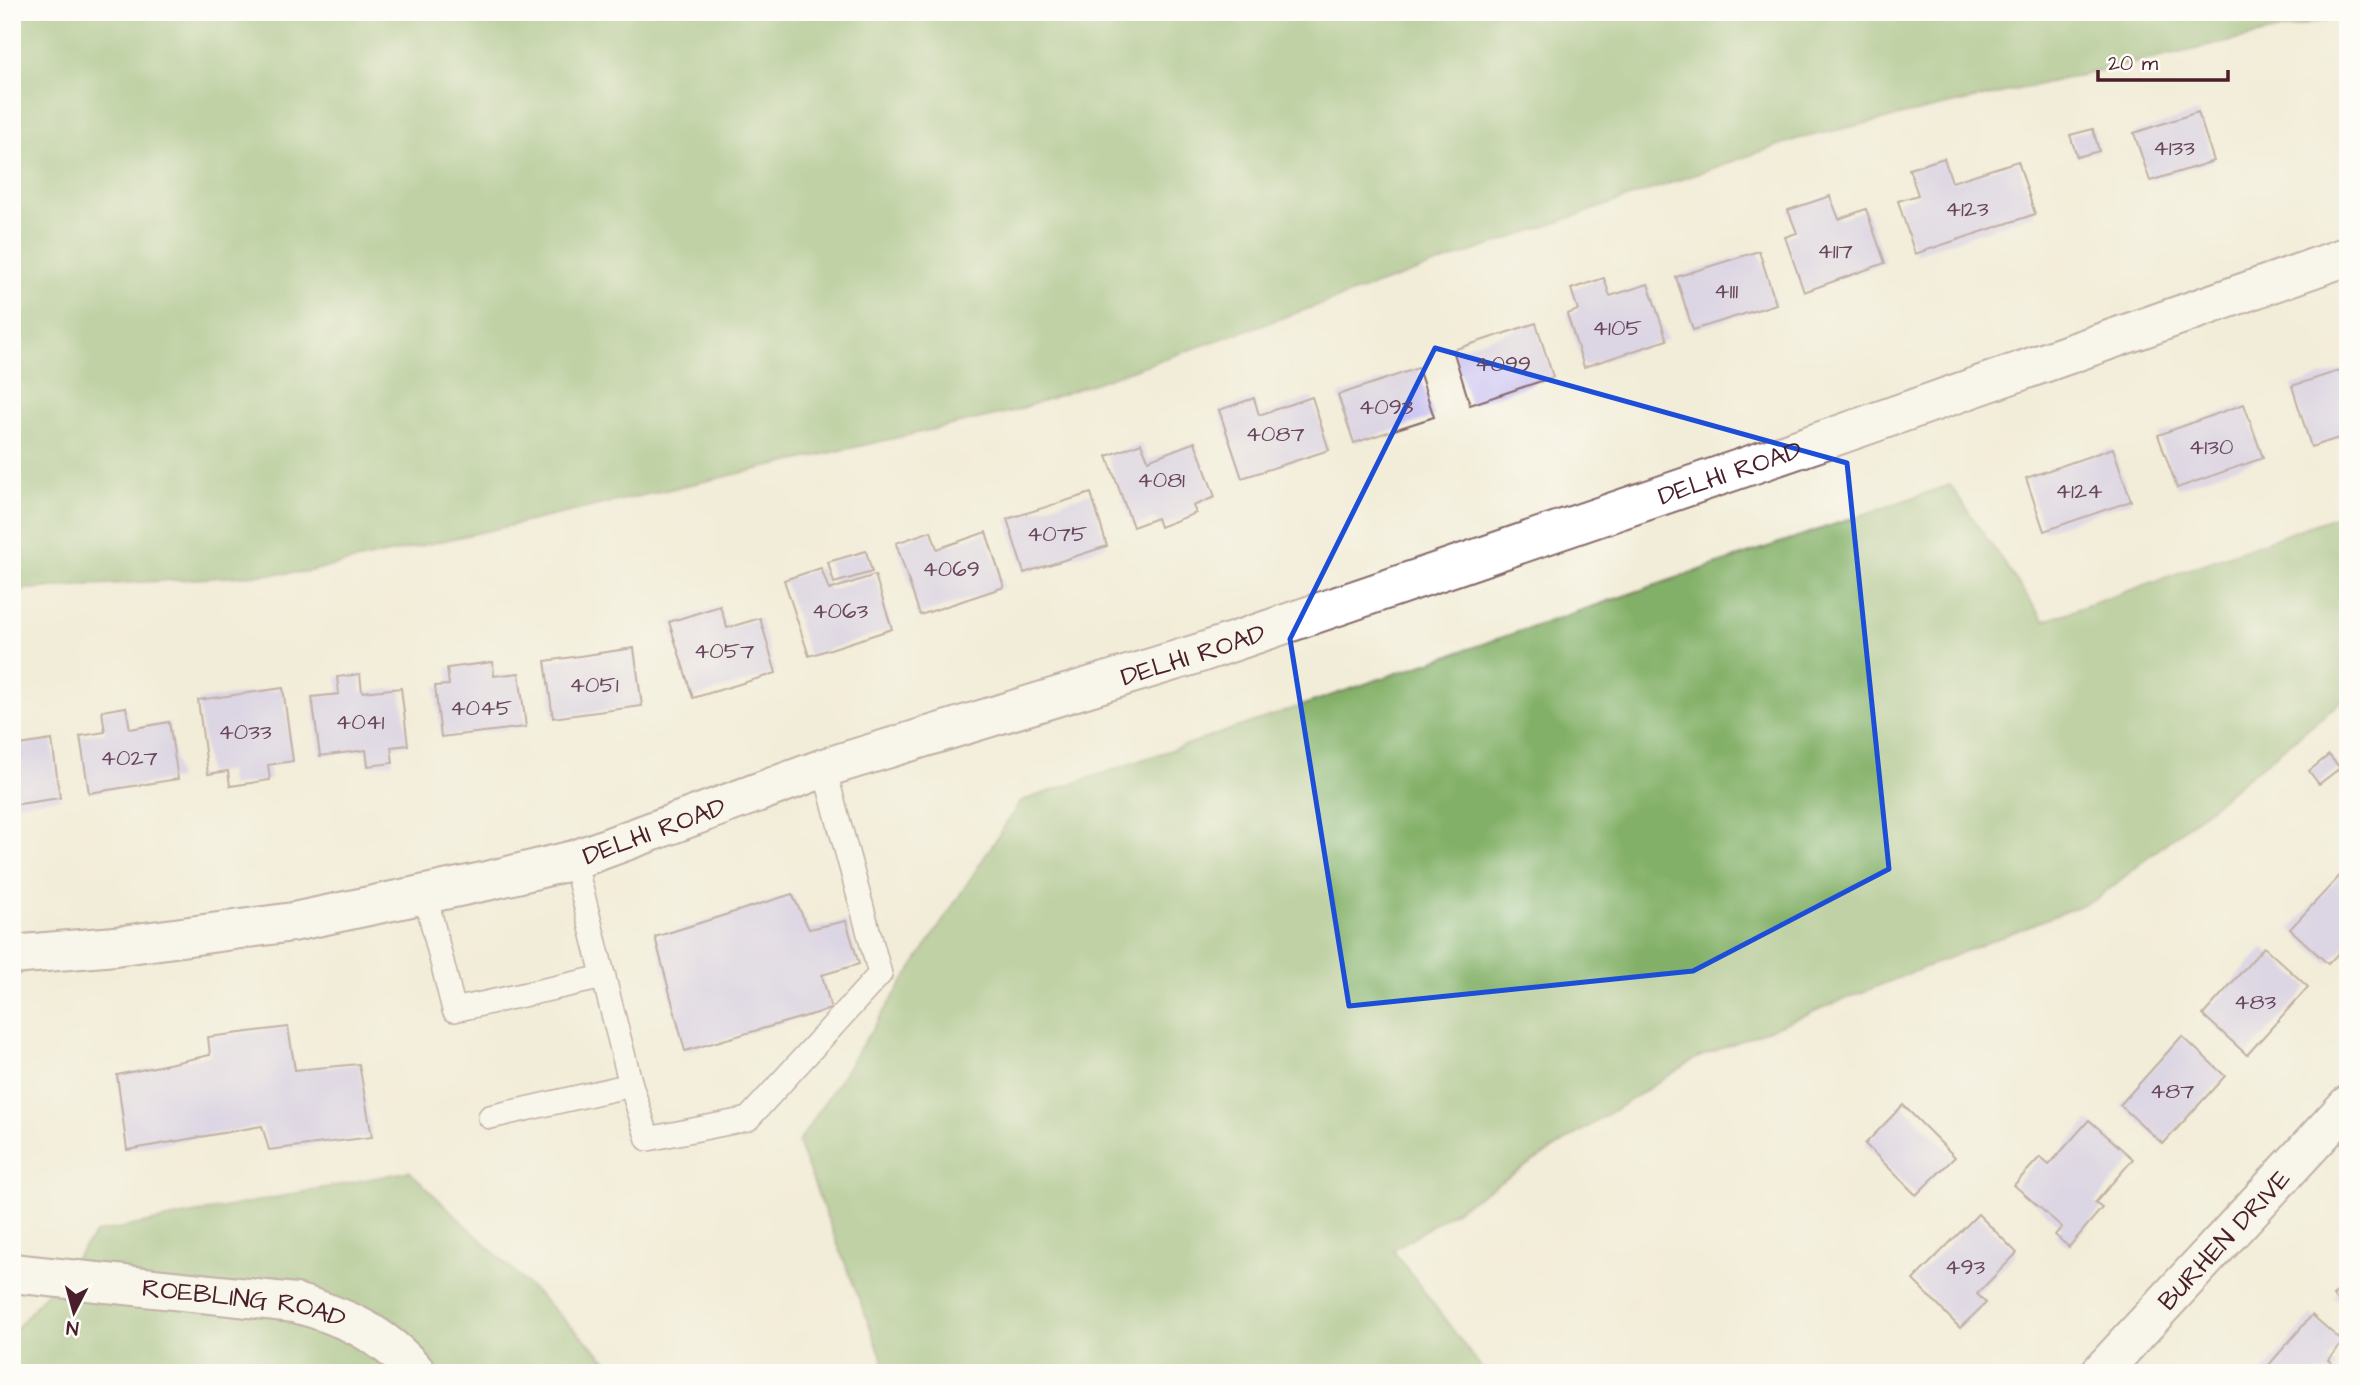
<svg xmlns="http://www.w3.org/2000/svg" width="2360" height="1385" font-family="'Architects Daughter',sans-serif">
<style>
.forest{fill:#83b068;stroke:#66684a;stroke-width:2}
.building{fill:#c2b9f1}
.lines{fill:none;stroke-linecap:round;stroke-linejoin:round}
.service-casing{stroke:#856768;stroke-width:26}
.minor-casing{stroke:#856768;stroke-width:42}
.tertiary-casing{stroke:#856768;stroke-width:42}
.service{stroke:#fff;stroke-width:23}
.minor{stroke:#fff;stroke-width:38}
.tertiary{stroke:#fff;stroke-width:38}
.marked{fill:none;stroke:#1d4ed8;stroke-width:5;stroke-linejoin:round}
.labels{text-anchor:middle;stroke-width:7;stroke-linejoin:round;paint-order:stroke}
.number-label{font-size:23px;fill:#68465c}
.street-label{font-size:26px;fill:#4a1f2b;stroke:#fdfcf7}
</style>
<rect width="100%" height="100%" fill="#fdfcf7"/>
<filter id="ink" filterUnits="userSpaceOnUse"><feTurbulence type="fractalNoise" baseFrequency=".0143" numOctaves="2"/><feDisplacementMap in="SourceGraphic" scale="14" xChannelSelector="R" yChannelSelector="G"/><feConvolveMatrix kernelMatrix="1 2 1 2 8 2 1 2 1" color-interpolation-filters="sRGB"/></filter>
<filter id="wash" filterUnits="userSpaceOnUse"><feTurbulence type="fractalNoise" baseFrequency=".00686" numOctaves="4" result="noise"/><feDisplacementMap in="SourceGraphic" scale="28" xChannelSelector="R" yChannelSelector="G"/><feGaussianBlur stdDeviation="1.57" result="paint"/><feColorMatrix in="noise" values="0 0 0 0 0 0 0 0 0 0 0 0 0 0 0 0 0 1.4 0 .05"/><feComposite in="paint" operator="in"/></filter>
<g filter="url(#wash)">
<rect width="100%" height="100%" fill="#f2edd8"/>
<!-- forest -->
<g class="forest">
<path d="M12 12H2348V15L1797 139 1014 411 306 572 12 590Z"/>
<path d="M1950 485 2044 621 2348 512V696L2097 899 1697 1058 1393 1250 1485 1373H888L798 1143 1021 801Z"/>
<path d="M409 1171 620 1373H12V1334L96 1233Z"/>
</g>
<g id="blocks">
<!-- building -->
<g class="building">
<path d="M2198 112 2214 161 2150 181 2134 133Z"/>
<path d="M2093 129 2099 151 2077 157 2070 135Z"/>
<path d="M1944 158 1952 182 2018 161 2035 214 1915 254 1898 201 1918 195 1909 169Z"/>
<path d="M1830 196 1839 219 1866 209 1885 263 1804 292 1785 237 1797 233 1788 210Z"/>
<path d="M1759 251 1776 304 1693 330 1676 277Z"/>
<path d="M1604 278 1610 296 1648 284 1667 340 1584 367 1567 314 1578 310 1571 289Z"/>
<path d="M1536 323 1553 377 1470 405 1453 350Z"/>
<path d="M1418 368 1434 417 1354 443 1338 395Z"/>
<path d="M2348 368V435L2311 447 2292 386Z"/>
<path d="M1312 397 1329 450 1242 478 1219 410 1254 398 1259 415Z"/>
<path d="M2244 404 2263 458 2177 488 2158 435Z"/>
<path d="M1195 442 1215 497 1193 506 1196 513 1160 527 1157 518 1133 527 1107 456 1141 443 1148 460Z"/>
<path d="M2113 448 2131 501 2044 531 2026 478Z"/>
<path d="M1091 493 1107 546 1024 573 1007 519Z"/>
<path d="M931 531 937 549 986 532 1004 587 920 615 896 543Z"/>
<path d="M866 551 872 572 834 583 828 562Z"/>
<path d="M821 568 829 590 875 575 892 629 809 656 784 580Z"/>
<path d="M720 606 727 628 760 618 776 673 693 698 669 622Z"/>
<path d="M634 648 642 706 553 718 545 661Z"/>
<path d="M493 662 494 676 519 673 526 727 441 737 435 686 449 685 447 668Z"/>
<path d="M360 674 362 692 401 688 408 745 391 747 393 763 368 766 366 750 320 756 312 697 339 694 337 677Z"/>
<path d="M283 688 293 761 268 765 270 780 230 786 228 771 208 774 198 700Z"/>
<path d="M126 707 130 729 169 722 178 779 89 793 80 736 105 732 102 711Z"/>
<path d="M52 740 60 798 12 805V746Z"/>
<path d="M2329 755 2340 768 2319 784 2309 771Z"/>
<path d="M2348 867V943L2328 964 2290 929Z"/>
<path d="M792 894 809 929 846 921 859 964 822 975 831 1009 685 1051 655 937Z"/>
<path d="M2264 947 2308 987 2247 1055 2203 1015Z"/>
<path d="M288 1027 295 1070 359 1064 372 1137 269 1150 262 1126 127 1150 117 1075 210 1055 208 1037Z"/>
<path d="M2182 1036 2225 1076 2163 1144 2120 1105Z"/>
<path d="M1903 1105 1955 1157 1916 1195 1865 1144Z"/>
<path d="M2089 1120 2133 1159 2095 1203 2102 1208 2069 1247 2055 1235 2062 1227 2014 1185 2040 1157 2049 1165Z"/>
<path d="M1978 1214 2017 1253 1977 1294 1986 1303 1960 1328 1913 1280Z"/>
<path d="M2348 1280V1310L2333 1296Z"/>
<path d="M2312 1315 2343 1342 2328 1360 2337 1368 2332 1373H2262Z"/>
</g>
</g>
</g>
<g filter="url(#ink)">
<use href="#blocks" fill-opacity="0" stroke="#856768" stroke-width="2"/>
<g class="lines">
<defs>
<g id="service">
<path d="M425 894 454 1010 604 977"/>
<path d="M631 1085 648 1139 748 1119 880 974 824 768"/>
<path d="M490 1117 631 1085 574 860"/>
</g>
<g id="minor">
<path id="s1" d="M12 1273 295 1303C343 1316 383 1333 417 1373"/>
<path id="s2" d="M2100 1373 2348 1105"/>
</g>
<g id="tertiary">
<path id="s3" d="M12 955 115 946 293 922 487 881 574 860 824 768 1200 653 1833 437 2348 256"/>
</g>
</defs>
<!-- service casing -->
<use href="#service" class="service-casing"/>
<!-- minor casing -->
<use href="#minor" class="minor-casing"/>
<!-- tertiary casing -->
<use href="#tertiary" class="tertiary-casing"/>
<!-- service -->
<use href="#service" class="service"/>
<!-- minor -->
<use href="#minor" class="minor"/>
<!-- tertiary -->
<use href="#tertiary" class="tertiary"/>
</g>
</g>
<!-- marked area -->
<path d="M0 0H2360V1385H0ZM1435 348 1847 463 1889 869 1693 971 1349 1006 1290 639Z" fill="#f2edd8" fill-opacity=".55" fill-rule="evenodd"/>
<path class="marked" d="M1435 348 1847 463 1889 869 1693 971 1349 1006 1290 639Z"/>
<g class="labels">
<!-- number labels -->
<g class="number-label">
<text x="2174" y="155">4133</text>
<text x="1967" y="216">4123</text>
<text x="1835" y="258">4117</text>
<text x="1726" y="298">4111</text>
<text x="1617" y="335">4105</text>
<text x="1503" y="371">4099</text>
<text x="1386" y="414">4093</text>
<text x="1275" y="441">4087</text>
<text x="2211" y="454">4130</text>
<text x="1161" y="487">4081</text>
<text x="2079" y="498">4124</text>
<text x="1057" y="541">4075</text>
<text x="951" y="576">4069</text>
<text x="840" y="618">4063</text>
<text x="724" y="658">4057</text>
<text x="594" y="692">4051</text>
<text x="481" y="715">4045</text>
<text x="360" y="729">4041</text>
<text x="245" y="739">4033</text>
<text x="129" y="765">4027</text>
<text x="2255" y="1009">483</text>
<text x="2172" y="1098">487</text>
<text x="1965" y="1274">493</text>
</g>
<!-- street labels -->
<g class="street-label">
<text dy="9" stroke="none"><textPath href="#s3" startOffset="1790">DELHI ROAD</textPath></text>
<text dy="9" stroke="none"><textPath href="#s3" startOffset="1223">DELHI ROAD</textPath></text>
<text dy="9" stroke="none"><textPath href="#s3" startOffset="656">DELHI ROAD</textPath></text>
<text dy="9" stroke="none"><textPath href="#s2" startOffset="182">BURHEN DRIVE</textPath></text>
<text dy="9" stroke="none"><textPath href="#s1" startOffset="234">ROEBLING ROAD</textPath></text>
</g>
</g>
<!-- margin -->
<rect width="2360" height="1385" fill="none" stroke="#fdfcf7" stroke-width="42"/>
<!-- north arrow -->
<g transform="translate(74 1312) rotate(186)" stroke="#fdfcf7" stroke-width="5" paint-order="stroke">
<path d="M0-5L12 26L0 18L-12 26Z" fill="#4a1f2b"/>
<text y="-10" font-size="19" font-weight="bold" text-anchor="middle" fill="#4a1f2b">N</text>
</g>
<!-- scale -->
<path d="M2098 70v10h130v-10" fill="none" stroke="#4a1f2b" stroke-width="3.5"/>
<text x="2108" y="70" font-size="21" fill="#4a1f2b" stroke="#fdfcf7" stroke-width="5" paint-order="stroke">20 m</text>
</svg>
